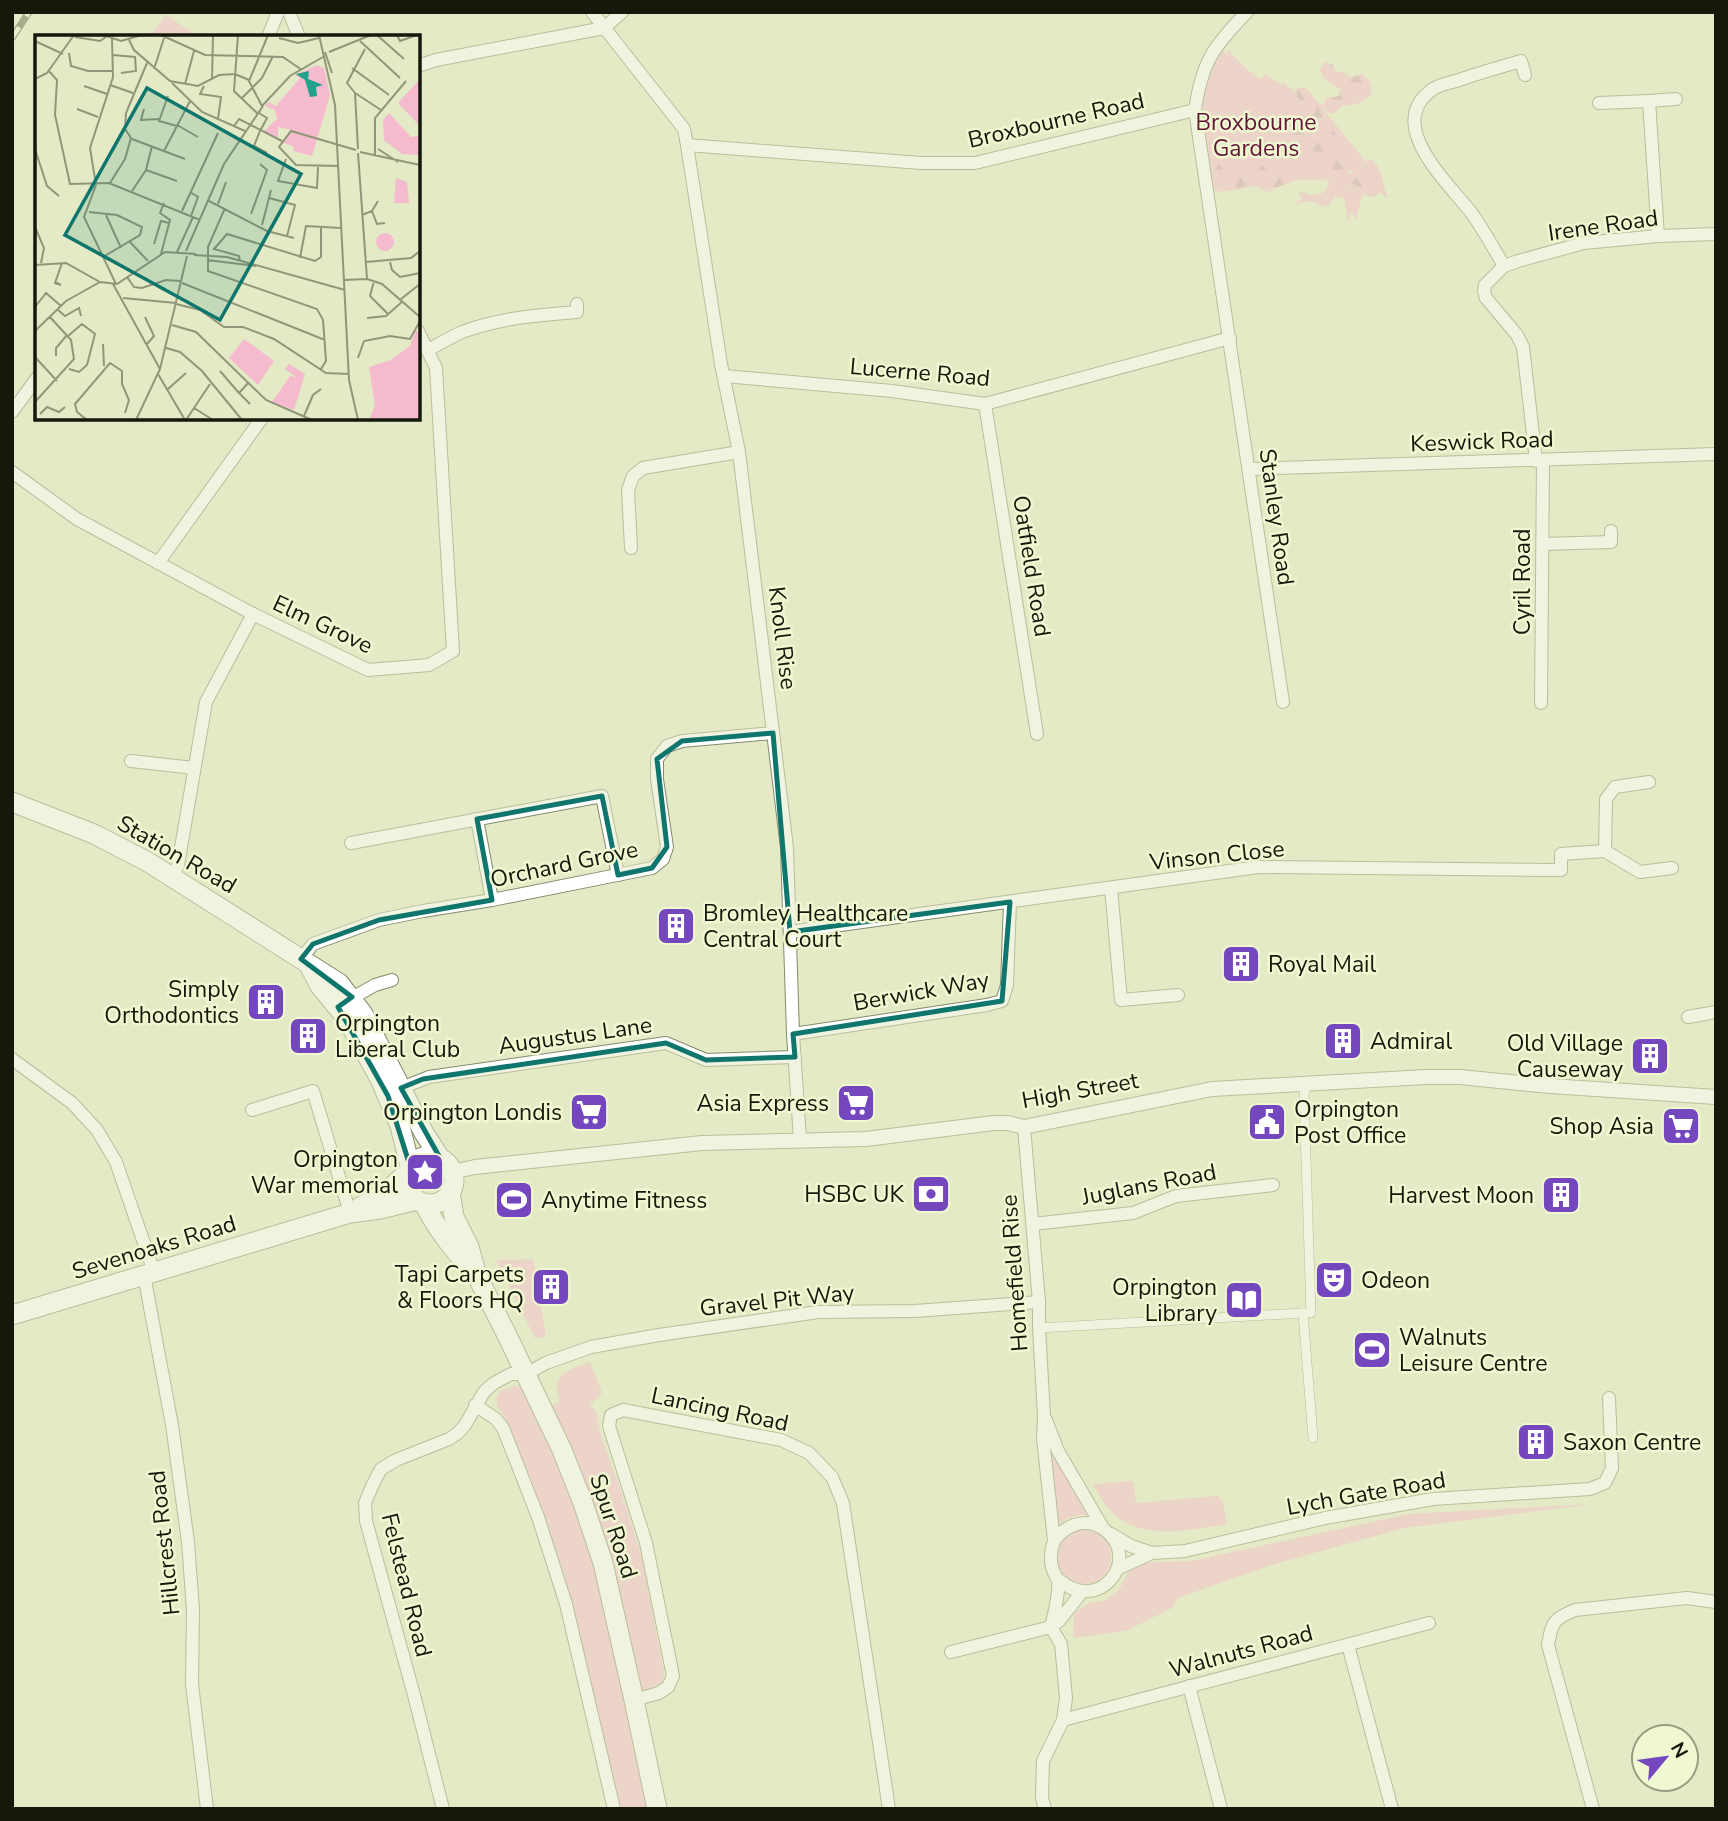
<svg xmlns="http://www.w3.org/2000/svg" width="1728" height="1821" font-family="'Nunito Sans',sans-serif">
  <style>
    .green { fill: #f5bace }
    .forest { fill: url(#forest-firs) }
    .lines { fill: none; stroke-linecap: round; stroke-linejoin: round }
    .pedestrian-casing { stroke: #858b69; stroke-width: 10 }
    .minor-casing { stroke: #858b69; stroke-width: 14 }
    .tertiary-casing { stroke: #858b69; stroke-width: 16 }
    .primary-casing { stroke: #858b69; stroke-width: 21 }
    .pedestrian { stroke: #fff; stroke-width: 9 }
    .minor { stroke: #fff; stroke-width: 12 }
    .tertiary { stroke: #fff; stroke-width: 14 }
    .primary { stroke: #fff; stroke-width: 19 }
    .rail-casing { stroke: #5c614b; stroke-width: 7 }
    .rail { stroke: #f0f8d2; stroke-width: 4.5; stroke-dasharray: 13; stroke-linecap: butt }
    .marked { fill: none; stroke: #0f766e; stroke-width: 5; stroke-linejoin: round }
    .labels { text-anchor: middle; stroke-width: 5; stroke-linejoin: round; paint-order: stroke }
    .street-label { font-size: 23px; fill: #15180a; stroke: #f0f8d2 }
    .park-label { font-size: 23px; fill: #621539; stroke: #f0f8d2 }
    .poi-label { font-size: 23px; fill: #15180a; stroke: #f0f8d2; text-anchor: end }
    .inset-road { fill: none; stroke: #91967a; stroke-width: 2 }
    .view { fill: #0f766e; fill-opacity: 0.15; stroke: #0f766e; stroke-width: 3.5 }
    .inset-edge { fill: none; stroke: #15180a; stroke-width: 3.5 }
  </style>
  <defs>
    <pattern id="forest-firs" width="22" height="20" patternUnits="userSpaceOnUse" patternTransform="scale(1.75)"><rect width="22" height="20" fill="#f5bace"/><path d="M5 1l3.5 6h-7zM16 11l3.5 6h-7z" fill="#d19fb0"/></pattern>
  </defs>
  <rect width="100%" height="100%" fill="#e3eac5"/>
  <g class="green">
    <path d="M166,15L199,37L150,36Z"/>
    <path d="M1221,50L1230,57L1226,53L1229,50C1237,61 1248,70 1259,79L1266,75L1281,84L1284,83L1296,93L1299,99L1324,110L1366,162L1370,159C1384,167 1381,184 1388,197L1386,198L1381,192L1379,194L1376,185L1366,168L1327,175L1348,187L1352,184L1358,186L1365,195H1362C1362,204 1355,211 1358,220L1350,212L1348,223L1345,201L1343,197H1335L1329,205L1325,207L1311,201L1294,204L1302,199L1299,193L1304,191C1312,201 1327,193 1330,183L1325,179L1315,180H1294L1220,192L1212,189L1203,129V97L1211,66Z"/>
    <path d="M533,1259L546,1337L535,1338L496,1260Z"/>
    <path d="M590,1362L602,1393L590,1405L596,1412L602,1439L621,1492L641,1554L664,1673L662,1683L648,1690H641L592,1505L552,1406L560,1401C550,1374 569,1369 590,1362Z"/>
    <path d="M517,1386L526,1389L574,1502L594,1564L648,1809H621L564,1574L542,1511L505,1417L498,1408L496,1399L500,1391Z"/>
    <path d="M1050,1446L1092,1515C1077,1514 1069,1517 1057,1525Z"/>
    <path d="M1133,1481L1136,1503L1218,1496L1223,1502L1227,1524C1187,1530 1139,1543 1108,1508C1102,1501 1098,1492 1093,1484Z"/>
    <path d="M1592,1504L1404,1528L1271,1565L1178,1598L1172,1608L1126,1631L1073,1638L1074,1613L1087,1604L1105,1600L1119,1590L1128,1572L1137,1565L1154,1562L1191,1561L1409,1514Z"/>
    <circle cx="1084" cy="1557" r="27"/>
  </g>
  <g class="forest">
    <path d="M1324,62L1333,64L1335,71L1342,72L1351,77L1363,74L1370,82L1372,92C1366,102 1355,106 1343,105L1334,114L1329,113L1324,108L1320,112L1324,119L1321,125L1324,127L1330,126L1338,137C1336,141 1333,144 1333,148C1333,154 1345,169 1350,174L1353,173L1354,164L1357,162L1365,165L1376,185L1379,194L1373,197L1365,195L1358,186L1353,184L1343,187L1330,182L1318,152C1304,147 1290,162 1289,137L1292,135L1295,127L1301,123L1297,121L1300,116L1299,111L1306,108L1304,103L1297,97L1296,89L1303,87C1312,91 1314,102 1323,105C1328,93 1329,99 1339,96L1340,89L1325,80L1320,70Z"/>
    <path d="M1203,159L1219,164L1224,171L1223,176L1226,178L1233,169L1239,172L1243,177L1250,167L1259,170L1261,165L1276,169L1280,165L1286,167L1294,175V181C1289,183 1271,189 1268,193L1253,185H1246L1238,190L1224,183C1205,193 1187,173 1203,159Z"/>
  </g>
  <g class="lines">
    <g class="pedestrian-casing">
      <g id="pedestrian">
        <path d="M1306,1084L1304,1095L1311,1313H1303L1313,1438"/>
        <path d="M1039,1328L1303,1313"/>
      </g>
    </g>
    <g class="minor-casing">
      <g id="minor">
        <path d="M289,12L299,37"/>
        <path d="M592,12L684,129L687,145L721,364L739,452L787,848L793,1034L800,1140"/>
        <path d="M268,37L278,12"/>
        <path d="M418,66L436,60L604,28L622,12"/>
        <path d="M1599,103L1649,101"/>
        <path d="M1195,110L1283,702"/>
        <path d="M687,145L921,163H975L1195,110C1202,62 1213,47 1247,12"/>
        <path d="M1658,236L1649,101L1676,99"/>
        <path d="M1504,266C1494,249 1484,231 1473,215C1450,184 1382,125 1433,89C1440,84 1450,83 1459,80C1479,73 1500,67 1521,61L1525,75"/>
        <path d="M428,350C439,344 451,337 462,332C499,318 538,315 577,312V304"/>
        <path d="M724,376L892,391L985,404L1230,338"/>
        <path d="M985,404L1037,734"/>
        <path d="M12,412L37,378"/>
        <path d="M1536,461L1523,347L1517,335L1486,298L1484,291L1485,285L1504,266L1518,261L1584,243L1658,236L1716,234"/>
        <path d="M1249,469L1716,454"/>
        <path d="M12,472L77,519L253,614L368,670L429,665L453,651L436,368L418,331"/>
        <path d="M1543,544L1611,542V531"/>
        <path d="M631,548L628,490L633,476L643,468L739,452"/>
        <path d="M158,563L262,418"/>
        <path d="M1541,703L1543,461"/>
        <path d="M131,761L194,768"/>
        <path d="M477,819L492,900"/>
        <path d="M351,843L602,796L618,875"/>
        <path d="M1605,851L1606,799L1615,787L1649,782"/>
        <path d="M173,876L178,865L206,702L253,614"/>
        <path d="M1111,888L1121,1000L1178,995"/>
        <path d="M790,932L1258,867L1561,870V854L1605,851L1640,872L1672,868"/>
        <path d="M301,959L313,944L379,920L423,911L492,900L652,868L663,859L667,847L657,779V759L667,746L682,741L773,733"/>
        <path d="M345,1002L375,985L392,980"/>
        <path d="M1688,1017L1716,1012"/>
        <path d="M793,1034L987,1005L1002,1001L1007,985L1010,902"/>
        <path d="M12,1059L72,1103L97,1130L116,1162L154,1272"/>
        <path d="M401,1088L429,1077L666,1043L706,1060L795,1057"/>
        <path d="M252,1110L313,1091L350,1213"/>
        <path d="M1024,1127L1039,1302V1328L1044,1416L1043,1438L1054,1541C1051,1550 1049,1560 1053,1570C1053,1572 1057,1578 1058,1580C1060,1593 1054,1614 1051,1627L1061,1644L1066,1698L1063,1720L1043,1761L1042,1798L1045,1809"/>
        <path d="M1033,1224L1133,1213L1176,1196L1273,1185"/>
        <path d="M144,1275L172,1425L188,1542L193,1610L192,1684L207,1809"/>
        <path d="M475,1405L496,1419L503,1428L538,1517L566,1604L614,1809"/>
        <path d="M1046,1420L1058,1451L1103,1528"/>
        <path d="M1111,1534L1131,1546L1152,1553"/>
        <path d="M1054,1541C1062,1530 1072,1523 1086,1523C1094,1523 1100,1526 1106,1531C1142,1560 1098,1616 1058,1579"/>
        <path d="M1117,1569L1152,1553L1185,1551L1325,1518L1433,1499L1590,1489L1605,1483L1612,1468L1609,1398"/>
        <path d="M1348,1645L1392,1809"/>
        <path d="M951,1652L1051,1627L1059,1621L1082,1592"/>
        <path d="M1189,1686L1221,1809"/>
        <path d="M634,1700L659,1693L668,1687L673,1676L646,1543L609,1426L611,1415L623,1410L781,1440L809,1453L832,1477L843,1503L889,1809"/>
        <path d="M1063,1720L1429,1623"/>
        <path d="M443,1809L414,1695L366,1521L365,1503L373,1484L381,1469L396,1460L449,1439L458,1433L465,1425L484,1392L494,1383L511,1374H526L546,1363L591,1347L659,1335L818,1312L915,1311L1039,1302"/>
        <path d="M1593,1809L1548,1645C1552,1622 1553,1619 1575,1610L1687,1598L1716,1602"/>
      </g>
    </g>
    <g class="tertiary-casing">
      <path id="tertiary" d="M452,1172L475,1167L702,1143L866,1139L994,1123H1008L1024,1127L1212,1089L1426,1077H1460L1550,1086L1716,1097"/>
    </g>
    <g class="primary-casing">
      <g id="primary">
        <path d="M12,802L94,834L148,862L339,983L363,1014L424,1133L440,1158"/>
        <path d="M309,965L320,986L347,1019L381,1081L400,1126L410,1166"/>
        <circle cx="430" cy="1180" r="24"/>
        <path d="M450,1192L454,1217L469,1247L477,1276L506,1333L562,1450L583,1503L603,1563L634,1700L657,1809"/>
        <path d="M424,1203C436,1229 456,1252 474,1273"/>
        <path d="M360,1207L386,1192L407,1173"/>
        <path d="M12,1315L350,1213L380,1209L417,1200"/>
      </g>
    </g>
    <use href="#pedestrian" class="pedestrian"/>
    <use href="#minor" class="minor"/>
    <use href="#tertiary" class="tertiary"/>
    <use href="#primary" class="primary"/>
    <g class="rail-casing">
      <path id="rail" d="M12,38L29,12"/>
    </g>
    <use href="#rail" class="rail"/>
  </g>
  <path d="M0 0H1728V1821H0ZM773,733L790,932L1010,902L1002,1001L793,1034L795,1057L706,1060L666,1043L423,1079L401,1088L440,1158L423,1157L410,1166L388,1096L338,1007L352,997L301,959L313,944L379,920L492,900L477,819L602,796L618,875L652,868L667,847L657,759L682,741Z" fill="#e3eac5" fill-opacity=".55" fill-rule="evenodd"/>
  <path class="marked" d="M773,733L790,932L1010,902L1002,1001L793,1034L795,1057L706,1060L666,1043L423,1079L401,1088L440,1158L423,1157L410,1166L388,1096L338,1007L352,997L301,959L313,944L379,920L492,900L477,819L602,796L618,875L652,868L667,847L657,759L682,741Z"/>
  <defs>
    <g id="building-square" transform="scale(2.0125)"><rect x="-9" y="-9" width="18" height="18" rx="4" fill="#7447bf" stroke="#f0f8d2"/><path d="M-4-6H4V6H1V3H-1V6H-4ZM-2.5-4.3h1.7v1.8h-1.7ZM.8-4.3h1.7v1.8H.8ZM-2.5-1h1.7V.8h-1.7ZM.8-1h1.7V.8H.8Z" fill="#fff"/></g>
    <g id="supermarket-square" transform="scale(2.0125)"><rect x="-9" y="-9" width="18" height="18" rx="4" fill="#7447bf" stroke="#f0f8d2"/><path d="M-6-5.5h2.5l.6 2H6L4.5 2H-2.5L-4.4-4H-6ZM-1.5 3.2a1.3 1.3 0 1 0 .1 0ZM3 3.2a1.3 1.3 0 1 0 .1 0Z" fill="#fff"/></g>
    <g id="civic-square" transform="scale(2.0125)"><rect x="-9" y="-9" width="18" height="18" rx="4" fill="#7447bf" stroke="#f0f8d2"/><path d="M-.6-6.5H3V-4.5H.6V-3L4-1V1h2V6H-6V1h2V-1L-.6-3ZM-1.2 2.5V6h2.4V2.5Z" fill="#fff"/></g>
    <g id="sight-square" transform="scale(2.0125)"><rect x="-9" y="-9" width="18" height="18" rx="4" fill="#7447bf" stroke="#f0f8d2"/><path d="M0-6L1.8-2.2L6-1.7L2.9 1.2L3.7 5.4L0 3.3L-3.7 5.4L-2.9 1.2L-6-1.7L-1.8-2.2Z" fill="#fff"/></g>
    <g id="bank-square" transform="scale(2.0125)"><rect x="-9" y="-9" width="18" height="18" rx="4" fill="#7447bf" stroke="#f0f8d2"/><path d="M-6-4H6V4H-6ZM0-2.3a2.3 2.3 0 1 0 0 4.6a2.3 2.3 0 1 0 0-4.6Z" fill="#fff"/></g>
    <g id="stadium-square" transform="scale(2.0125)"><rect x="-9" y="-9" width="18" height="18" rx="4" fill="#7447bf" stroke="#f0f8d2"/><path d="M0-5a6.5 5 0 1 0 0 10a6.5 5 0 1 0 0-10ZM-3.5-1.8h7v3.6h-7Z" fill="#fff"/></g>
    <g id="theatre-square" transform="scale(2.0125)"><rect x="-9" y="-9" width="18" height="18" rx="4" fill="#7447bf" stroke="#f0f8d2"/><path d="M-5-5.5Q0-4 5-5.5V0Q5 5 0 6Q-5 5-5 0ZM-3.3-2.5H-1v1.5H-3.3ZM1-2.5H3.3v1.5H1ZM-2.8 1Q0 5.5 2.8 1Z" fill="#fff"/></g>
    <g id="library-square" transform="scale(2.0125)"><rect x="-9" y="-9" width="18" height="18" rx="4" fill="#7447bf" stroke="#f0f8d2"/><path d="M-6-4Q-3-5.5-.7-3.5V5Q-3 3-6 4ZM6-4Q3-5.5 .7-3.5V5Q3 3 6 4Z" fill="#fff"/></g>
  </defs>
  <g fill-rule="evenodd">
    <use href="#building-square" x="676" y="926"/>
    <use href="#building-square" x="1241" y="964"/>
    <use href="#building-square" x="266" y="1002"/>
    <use href="#building-square" x="308" y="1036"/>
    <use href="#building-square" x="1343" y="1041"/>
    <use href="#building-square" x="1650" y="1056"/>
    <use href="#supermarket-square" x="856" y="1103"/>
    <use href="#supermarket-square" x="589" y="1112"/>
    <use href="#civic-square" x="1267" y="1122"/>
    <use href="#supermarket-square" x="1681" y="1126"/>
    <use href="#sight-square" x="425" y="1172"/>
    <use href="#bank-square" x="931" y="1194"/>
    <use href="#building-square" x="1561" y="1195"/>
    <use href="#stadium-square" x="514" y="1200"/>
    <use href="#theatre-square" x="1334" y="1280"/>
    <use href="#building-square" x="551" y="1287"/>
    <use href="#library-square" x="1244" y="1300"/>
    <use href="#stadium-square" x="1372" y="1350"/>
    <use href="#building-square" x="1536" y="1442"/>
  </g>
  <g class="labels">
    <g class="street-label">
      <text transform="translate(1056 120) rotate(-13)" y="8">Broxbourne Road</text>
      <text transform="translate(1603 225) rotate(-8)" y="8">Irene Road</text>
      <text transform="translate(920 372) rotate(5)" y="8">Lucerne Road</text>
      <text transform="translate(1482 441) rotate(-2)" y="8">Keswick Road</text>
      <text transform="translate(1277 517) rotate(82)" y="8">Stanley Road</text>
      <text transform="translate(1032 566) rotate(81)" y="8">Oatfield Road</text>
      <text transform="translate(1522 582) rotate(-90)" y="8">Cyril Road</text>
      <text transform="translate(323 624) rotate(25)" y="8">Elm Grove</text>
      <text transform="translate(783 638) rotate(83)" y="8">Knoll Rise</text>
      <text transform="translate(177 854) rotate(30)" y="8">Station Road</text>
      <text transform="translate(1217 855) rotate(-6)" y="8">Vinson Close</text>
      <text transform="translate(564 864) rotate(-12)" y="8">Orchard Grove</text>
      <text transform="translate(921 991) rotate(-10)" y="8">Berwick Way</text>
      <text transform="translate(575 1035) rotate(-8)" y="8">Augustus Lane</text>
      <text transform="translate(1080 1090) rotate(-10)" y="8">High Street</text>
      <text transform="translate(1149 1184) rotate(-11)" y="8">Juglans Road</text>
      <text transform="translate(154 1247) rotate(-17)" y="8">Sevenoaks Road</text>
      <text transform="translate(1014 1273) rotate(-94)" y="8">Homefield Rise</text>
      <text transform="translate(777 1300) rotate(-6)" y="8">Gravel Pit Way</text>
      <text transform="translate(720 1409) rotate(12)" y="8">Lancing Road</text>
      <text transform="translate(1366 1493) rotate(-10)" y="8">Lych Gate Road</text>
      <text transform="translate(614 1526) rotate(72)" y="8">Spur Road</text>
      <text transform="translate(164 1543) rotate(-96)" y="8">Hillcrest Road</text>
      <text transform="translate(407 1585) rotate(76)" y="8">Felstead Road</text>
      <text transform="translate(1241 1651) rotate(-15)" y="8">Walnuts Road</text>
    </g>
    <g class="park-label">
      <text x="1256" y="130">Broxbourne<tspan x="1256" dy="26">Gardens</tspan></text>
    </g>
    <g class="poi-label">
      <text x="703" y="921" text-anchor="start">Bromley Healthcare<tspan x="703" dy="26">Central Court</tspan></text>
      <text x="1268" y="972" text-anchor="start">Royal Mail</text>
      <text x="239" y="997">Simply<tspan x="239" dy="26">Orthodontics</tspan></text>
      <text x="335" y="1031" text-anchor="start">Orpington<tspan x="335" dy="26">Liberal Club</tspan></text>
      <text x="1370" y="1049" text-anchor="start">Admiral</text>
      <text x="1623" y="1051">Old Village<tspan x="1623" dy="26">Causeway</tspan></text>
      <text x="829" y="1111">Asia Express</text>
      <text x="1294" y="1117" text-anchor="start">Orpington<tspan x="1294" dy="26">Post Office</tspan></text>
      <text x="562" y="1120">Orpington Londis</text>
      <text x="1654" y="1134">Shop Asia</text>
      <text x="398" y="1167">Orpington<tspan x="398" dy="26">War memorial</tspan></text>
      <text x="904" y="1202">HSBC UK</text>
      <text x="1534" y="1203">Harvest Moon</text>
      <text x="541" y="1208" text-anchor="start">Anytime Fitness</text>
      <text x="524" y="1282">Tapi Carpets<tspan x="524" dy="26">&amp; Floors HQ</tspan></text>
      <text x="1361" y="1288" text-anchor="start">Odeon</text>
      <text x="1217" y="1295">Orpington<tspan x="1217" dy="26">Library</tspan></text>
      <text x="1399" y="1345" text-anchor="start">Walnuts<tspan x="1399" dy="26">Leisure Centre</tspan></text>
      <text x="1563" y="1450" text-anchor="start">Saxon Centre</text>
    </g>
  </g>
  <g transform="translate(35 35)">
    <rect width="385" height="385" fill="#e3eac5"/>
    <path d="M282,30L289,33L295,60L257,95L243,92V102L228,97L242,84L240,75L230,71L233,67L241,71L265,43L260,40ZM385,44V91L363,68ZM354,78L376,102L385,101V120L367,119L349,105L348,85ZM361,143L372,147L374,168H359ZM341 207a9 9 0 1 1 18 0a9 9 0 1 1-18 0ZM380,296L385,297V385H334L340,371L334,332L356,325L375,311ZM209,304L239,326L223,350L194,323ZM254,329L270,339L259,375L237,367L255,341L261,342L250,334Z" fill="#f5bace"/>
    <path d="M351,327L363,364L360,377L368,385L339,382L340,377L353,380L358,375L346,328Z" fill="#f5bace"/>
    <path d="M295,60L277,121L258,116L259,112L249,108L254,98Z" fill="#f5bace"/>
    <path d="M274,36L273,44L288,50L281,52L282,61L275,62L270,45L261,39Z" fill="#1ea28a"/>
    <path class="inset-road" d="M68,0L86,6L107,0M126,0L170,20L248,22L267,35M203,0L199,56L223,79M284,0L300,70L314,345L323,385M342,0L369,24M362,0L365,6L382,0M40,2L65,6L71,2M244,3L263,8L284,3M77,4L78,42L55,113L61,150L49,182L81,249M94,5L99,15L135,46L163,51L184,40L200,39L214,45M0,6L28,19M325,6L365,43M290,17L297,38M294,17L336,0M34,18L36,31L53,36H78M78,20L100,22L101,36L86,38M224,22L233,0M224,22L214,46L227,71L255,41L288,22M317,33L354,60M119,34L129,3M14,36L22,45L20,80L35,149L74,148L165,185M0,44L12,38L39,0M177,45L178,0M137,48L167,77L210,96M150,49L159,16M75,50L98,58M49,51L72,59M169,51L165,59L186,62L183,84M320,58L346,75M133,61L124,86L142,91M206,64L227,43L238,21M42,74L63,82M109,74L106,85L124,84M224,78L232,83L225,96M142,90L163,102M199,91L204,84L247,106M225,96L219,111L232,118M97,104L150,124M0,114L12,151L24,161M323,114L320,58L312,48L330,14M343,114L363,127M129,116L155,66M325,117L385,130M323,118L332,244M340,121V83L371,46M251,124L243,146L282,153L283,132M304,131L261,130L244,112L256,96L321,115M111,135L142,146M75,148L90,124L96,103L90,94L91,78L112,28M97,156L111,135L117,111M155,157L163,162L156,181M234,163L260,170L252,201M174,166L232,196L259,203M183,169L191,147M190,173L173,212V236L282,274L288,285L291,326L286,334M147,176L183,98M337,176L342,189L350,188M54,177L82,180L107,192L105,200L68,222M216,179L232,135L225,129M71,180L86,213M327,180L337,176L343,166M227,190L236,155M0,192L9,213L6,228M95,207L113,226M119,209L126,186L134,188M151,216L189,129L228,71M142,217L158,182M126,219L135,185L125,178L129,168M159,220L192,222L310,255M265,223L271,191L306,193M172,225L221,231M205,226L204,221L179,214L192,199L280,226L286,222V193M331,227L376,223L385,216M355,227L357,235L365,242L385,238M0,230L31,228L65,247L82,249L130,217L161,219M92,242L99,252L107,253L131,245L145,246M309,245L332,244L347,249L385,282M339,246L335,261L353,279M20,247L26,250L20,248L27,228M147,248L290,305M78,249L125,334M88,263L141,268M366,264L385,249M141,269L165,275L189,292H208L239,304L291,338L314,339M0,272L11,258L26,271M22,274L30,281L44,273L46,281M110,282L119,301L112,309M332,283L351,281L368,266M137,290L161,297L231,365L277,385M0,296L31,266L65,247M33,301L47,289L60,299L52,330L44,337L34,334M68,309L69,331M131,313L145,317L167,336L207,385M21,321V313L32,300M0,322L22,346M323,323L329,306L355,301L375,304L385,286M185,336L204,358M123,339L150,385M214,347L204,358L215,369M133,354L151,338M0,367L39,324L36,305L14,281M159,373L178,385M5,379L12,372L24,377L30,372M269,381L278,360L286,354M52,385L42,377L40,369L75,328L87,336V349L94,365L90,378M101,385L125,334L152,221M151,385L175,349"/>
    <path class="view" d="M112,53L266,139L185,285L30,200Z"/>
    <rect width="385" height="385" class="inset-edge"/>
  </g>
  <rect width="1728" height="1821" fill="none" stroke="#15180a" stroke-width="28"/>
  <g transform="translate(1665 1758) rotate(61)"><circle r="33" fill="#f0f8d2" stroke="#989e82" stroke-width="2"/>
  <path d="M0-5L12 26L0 18L-12 26Z" fill="#7447bf"/>
  <text y="-10" font-size="19" font-weight="bold" text-anchor="middle" fill="#15180a">N</text>
  </g>
</svg>
